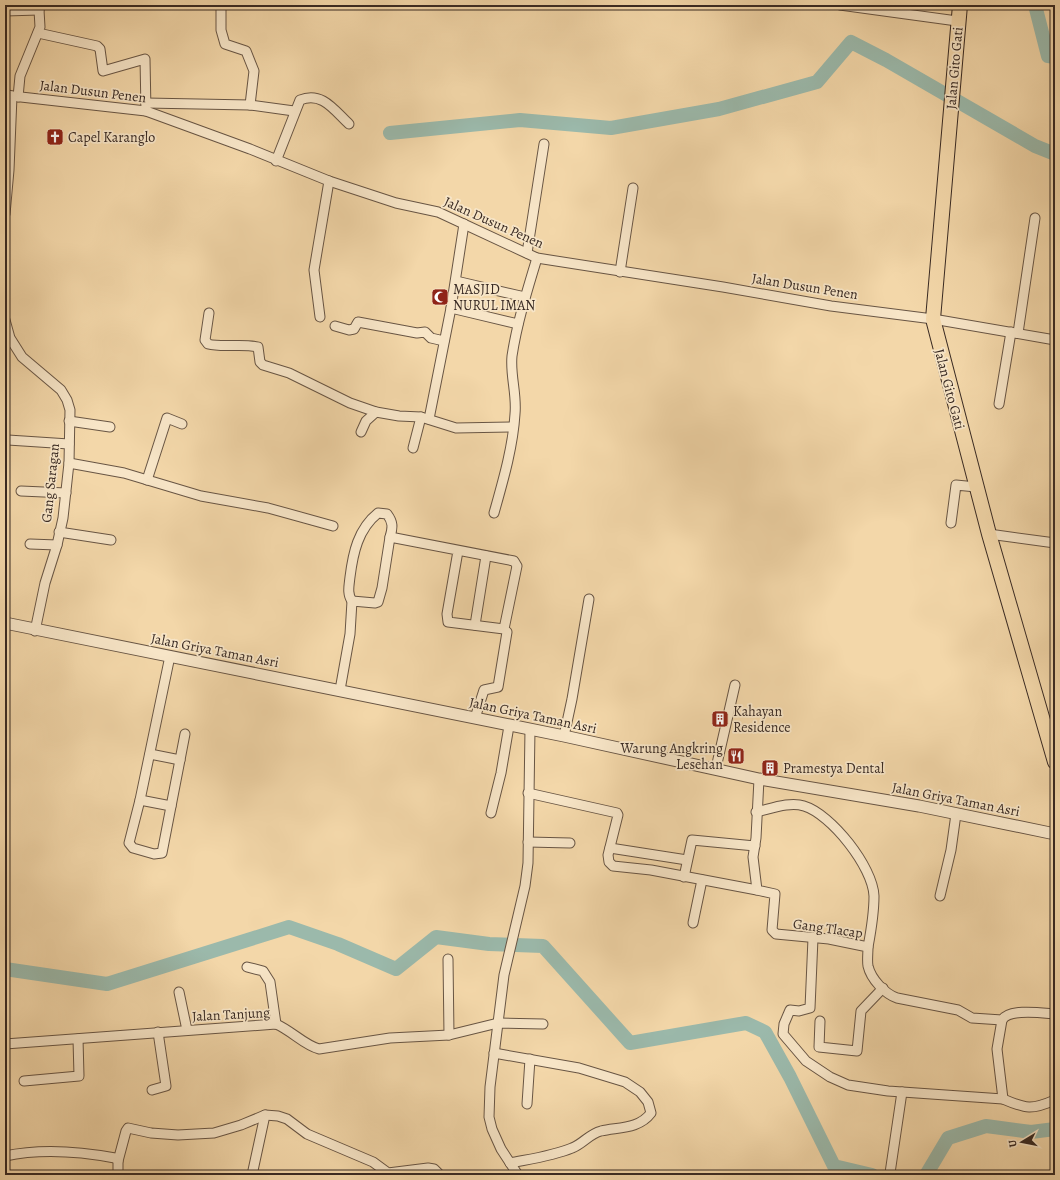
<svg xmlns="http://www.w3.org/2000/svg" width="1060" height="1180" font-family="Alegreya,serif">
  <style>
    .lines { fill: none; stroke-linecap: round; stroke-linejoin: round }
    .river { stroke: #9bb9ab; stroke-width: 14 }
    .minor-casing { stroke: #685544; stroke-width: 11 }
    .tertiary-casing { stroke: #685544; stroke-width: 13 }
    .primary-casing { stroke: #392a23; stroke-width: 16 }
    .minor { stroke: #f7e5c7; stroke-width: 9 }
    .tertiary { stroke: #f7e5c7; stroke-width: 11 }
    .primary { stroke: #f3d7a9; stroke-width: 14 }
    .labels { text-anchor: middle; stroke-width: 3.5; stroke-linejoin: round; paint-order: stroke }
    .street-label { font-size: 14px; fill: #392a23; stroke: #f7e5c7 }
    .poi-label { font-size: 14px; fill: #392a23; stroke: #f7e5c7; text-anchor: start }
  </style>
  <rect width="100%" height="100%" fill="#f3d7a9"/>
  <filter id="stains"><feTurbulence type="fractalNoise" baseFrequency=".005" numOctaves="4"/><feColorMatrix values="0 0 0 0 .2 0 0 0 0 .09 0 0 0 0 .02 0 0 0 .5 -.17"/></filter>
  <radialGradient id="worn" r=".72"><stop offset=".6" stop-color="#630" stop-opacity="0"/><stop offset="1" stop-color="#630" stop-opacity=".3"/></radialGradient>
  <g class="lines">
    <g class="river">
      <path d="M1035,5L1048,56L1055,57"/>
      <path d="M390,133L520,120L611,128L719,109L817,82L851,42L886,60L1035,146L1055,154"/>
      <path d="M5,969L107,984L289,927L338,944L396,969L436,937L489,944L543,946L630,1043L746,1023L765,1032L790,1077L834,1166L872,1175"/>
      <path d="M926,1175L948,1138L986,1126L1031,1132L1055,1129"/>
    </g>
    <g class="minor-casing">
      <g id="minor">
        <path d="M221,5V30L225,44L246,51L254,71L250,105"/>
        <path d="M840,5L957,21"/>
        <path d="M5,11L39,10V5"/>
        <path d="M38,33L97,46L100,49L103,71L145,59L146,111"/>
        <path d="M5,94L12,96L146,111L250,149L329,181L396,203L438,212L537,258L723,287L831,306L933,319L1055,340"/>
        <path d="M18,97L20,76L40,27L39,10"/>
        <path d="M146,103L250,105L294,111"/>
        <path d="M276,161L300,100C322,91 334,110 349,124"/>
        <path d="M5,214L9,170L12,96"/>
        <path d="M527,253L544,144"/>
        <path d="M620,272L633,188"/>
        <path d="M456,281L525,297"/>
        <path d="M451,308L518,324"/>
        <path d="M209,313L205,340L208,344C224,348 241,343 258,347L260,362L263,365L289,373L350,403L376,412L399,416L421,417L456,428L513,427"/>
        <path d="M320,317L314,270L329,181"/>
        <path d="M5,320L10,338L22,357L61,390L67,400L70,410L69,463L63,518L57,545L45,583L35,631"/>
        <path d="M335,326L349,330L354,329L358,322L417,333L425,332L431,338L444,341"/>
        <path d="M1018,333L1035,218"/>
        <path d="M999,404L1011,332"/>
        <path d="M429,419L451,308L464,224"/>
        <path d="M69,421L110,427"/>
        <path d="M361,432L366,421L376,412"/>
        <path d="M8,440L69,444"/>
        <path d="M413,448L421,417"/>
        <path d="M69,463L124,473L201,496L268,508L333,526"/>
        <path d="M147,480L167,418L182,424"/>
        <path d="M21,491L66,493"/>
        <path d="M494,513C503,481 513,447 515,414C517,394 510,375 512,356C517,323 527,291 537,258"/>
        <path d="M951,523L956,485L976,487"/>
        <path d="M59,532L111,540"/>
        <path d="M989,534L1055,543"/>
        <path d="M30,544L57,545"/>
        <path d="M352,601C347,594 349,586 350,577C353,553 358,529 378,513L387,514C393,522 393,527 390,537"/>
        <path d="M475,625L486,556"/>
        <path d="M170,656L140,800L129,843L133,848L154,854L162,853L185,734"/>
        <path d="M340,690L350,634L352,601L375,603L378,602L382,588L390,537L514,561L517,566L504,629L448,622L447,614L458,551"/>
        <path d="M475,718L484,690L498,687L507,632"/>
        <path d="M564,736L572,699L589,599"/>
        <path d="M150,754L180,760"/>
        <path d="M716,768L735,685"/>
        <path d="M759,779L756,838L753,857L757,890L775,894L772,930L776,934L829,939L868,947C868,953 867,961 868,966C871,979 885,994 897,998L958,1010L972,1018L1002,1020C1009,1008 1042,1013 1055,1014"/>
        <path d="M528,793L617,813L618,815L608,855L609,862L613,866L651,870L757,890"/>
        <path d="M140,800L171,806"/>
        <path d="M756,812C770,809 790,801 804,806C831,814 873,867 874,896C874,913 871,931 868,947"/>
        <path d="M491,813L501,773L509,726"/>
        <path d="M528,842L570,843"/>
        <path d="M610,848L687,860"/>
        <path d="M684,877L692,840L755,846"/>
        <path d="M940,896L951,850L956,814"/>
        <path d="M693,923L702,880"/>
        <path d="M813,938L810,1008L799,1011L790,1010L784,1024L783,1034L806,1061L830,1077L848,1085L888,1091L1003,1099C1026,1109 1032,1110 1055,1100"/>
        <path d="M448,959L449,1035"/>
        <path d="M247,967L263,971L270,982L276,1024"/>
        <path d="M179,992L187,1030"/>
        <path d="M1002,1020L997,1049L1003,1099"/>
        <path d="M820,1021L819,1047L857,1051L861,1011L883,988"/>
        <path d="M5,1044L276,1024C292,1031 304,1045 319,1049L390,1038L449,1035L498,1023L543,1024"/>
        <path d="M494,1053L579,1068L625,1082L640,1092L648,1102L651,1113C639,1129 619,1127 601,1131C589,1134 583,1144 572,1148C553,1156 530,1159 510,1163"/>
        <path d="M24,1081L79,1076L78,1039"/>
        <path d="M152,1090L166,1086L158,1032"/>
        <path d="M527,1104L530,1059"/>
        <path d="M5,1156C42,1148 78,1151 115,1158L118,1161V1175"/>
        <path d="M118,1161L126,1131L128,1128L151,1133L178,1135L214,1133L241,1125L265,1115L278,1116L287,1119L307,1134L373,1162L388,1173L428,1168L434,1169L440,1175"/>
        <path d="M890,1173L902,1092"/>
        <path d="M252,1175L265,1115"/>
        <path d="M518,1175L501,1149L492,1129L489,1117L490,1087L504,975L525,886L528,863L530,729"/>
      </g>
    </g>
    <g class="tertiary-casing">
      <path id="tertiary" d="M5,623L564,736L759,779L919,806L1055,834"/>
    </g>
    <g class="primary-casing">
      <path id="primary" d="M960,5L933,319L989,534L1055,762"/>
    </g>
    <use href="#minor" class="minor"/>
    <use href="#tertiary" class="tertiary"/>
    <use href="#primary" class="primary"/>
  </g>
  <defs>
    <g id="church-square" transform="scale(0.9)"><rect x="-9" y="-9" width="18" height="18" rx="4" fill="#8f2418" stroke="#f7e5c7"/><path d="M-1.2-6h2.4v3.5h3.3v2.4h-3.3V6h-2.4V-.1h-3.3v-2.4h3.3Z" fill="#fff"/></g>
    <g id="mosque-square" transform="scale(0.9)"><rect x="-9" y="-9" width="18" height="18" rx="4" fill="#8f2418" stroke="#f7e5c7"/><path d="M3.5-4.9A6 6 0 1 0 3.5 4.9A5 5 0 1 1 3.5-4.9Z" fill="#fff"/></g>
    <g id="building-square" transform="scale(0.9)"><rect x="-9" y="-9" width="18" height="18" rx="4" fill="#8f2418" stroke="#f7e5c7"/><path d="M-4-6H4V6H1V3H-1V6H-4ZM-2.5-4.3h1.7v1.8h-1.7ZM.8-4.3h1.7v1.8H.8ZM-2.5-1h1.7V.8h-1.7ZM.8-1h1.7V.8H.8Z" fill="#fff"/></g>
    <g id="restaurant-square" transform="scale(0.9)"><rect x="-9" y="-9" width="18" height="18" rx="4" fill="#8f2418" stroke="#f7e5c7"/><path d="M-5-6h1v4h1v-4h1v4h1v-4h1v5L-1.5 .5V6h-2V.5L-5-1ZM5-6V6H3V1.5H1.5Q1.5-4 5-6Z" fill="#fff"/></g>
  </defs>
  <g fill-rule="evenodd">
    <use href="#church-square" x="55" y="137"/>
    <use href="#mosque-square" x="440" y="297"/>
    <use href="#building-square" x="720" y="719"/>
    <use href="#restaurant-square" x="736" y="756"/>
    <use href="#building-square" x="770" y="768"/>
  </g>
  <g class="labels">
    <g class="street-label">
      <text transform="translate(954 68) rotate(-85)" y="5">Jalan Gito Gati</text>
      <text transform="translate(93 91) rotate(7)" y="5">Jalan Dusun Penen</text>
      <text transform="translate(494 222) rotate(24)" y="5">Jalan Dusun Penen</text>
      <text transform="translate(805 286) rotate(9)" y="5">Jalan Dusun Penen</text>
      <text transform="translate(950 389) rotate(75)" y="5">Jalan Gito Gati</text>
      <text transform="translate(50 483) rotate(-84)" y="5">Gang Saragan</text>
      <text transform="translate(215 650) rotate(11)" y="5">Jalan Griya Taman Asri</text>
      <text transform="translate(533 715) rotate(12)" y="5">Jalan Griya Taman Asri</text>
      <text transform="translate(956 799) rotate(11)" y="5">Jalan Griya Taman Asri</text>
      <text transform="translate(828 928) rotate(8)" y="5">Gang Tlacap</text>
      <text transform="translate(231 1014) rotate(-3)" y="5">Jalan Tanjung</text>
    </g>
    <g class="poi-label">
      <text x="68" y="142">Capel Karanglo</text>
      <text x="453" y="294">MASJID<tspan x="453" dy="16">NURUL IMAN</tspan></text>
      <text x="733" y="716">Kahayan<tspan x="733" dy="16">Residence</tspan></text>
      <text x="723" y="753" text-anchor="end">Warung Angkring<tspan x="723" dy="16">Lesehan</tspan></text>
      <text x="783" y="773">Pramestya Dental</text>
    </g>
  </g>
  <rect width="1060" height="1180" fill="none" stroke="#f3d7a9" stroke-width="20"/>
  <rect x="6" y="6" width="1048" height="1168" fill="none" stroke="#392a23" stroke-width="2"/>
  <rect x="10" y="10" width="1040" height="1160" fill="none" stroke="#392a23"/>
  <g transform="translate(1022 1142) rotate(260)" stroke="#f7e5c7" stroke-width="3" paint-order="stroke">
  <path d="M0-3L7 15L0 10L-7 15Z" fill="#392a23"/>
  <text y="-6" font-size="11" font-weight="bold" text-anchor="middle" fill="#392a23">U</text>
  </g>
  <rect width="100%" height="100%" filter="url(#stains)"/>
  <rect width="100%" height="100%" fill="url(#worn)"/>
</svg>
